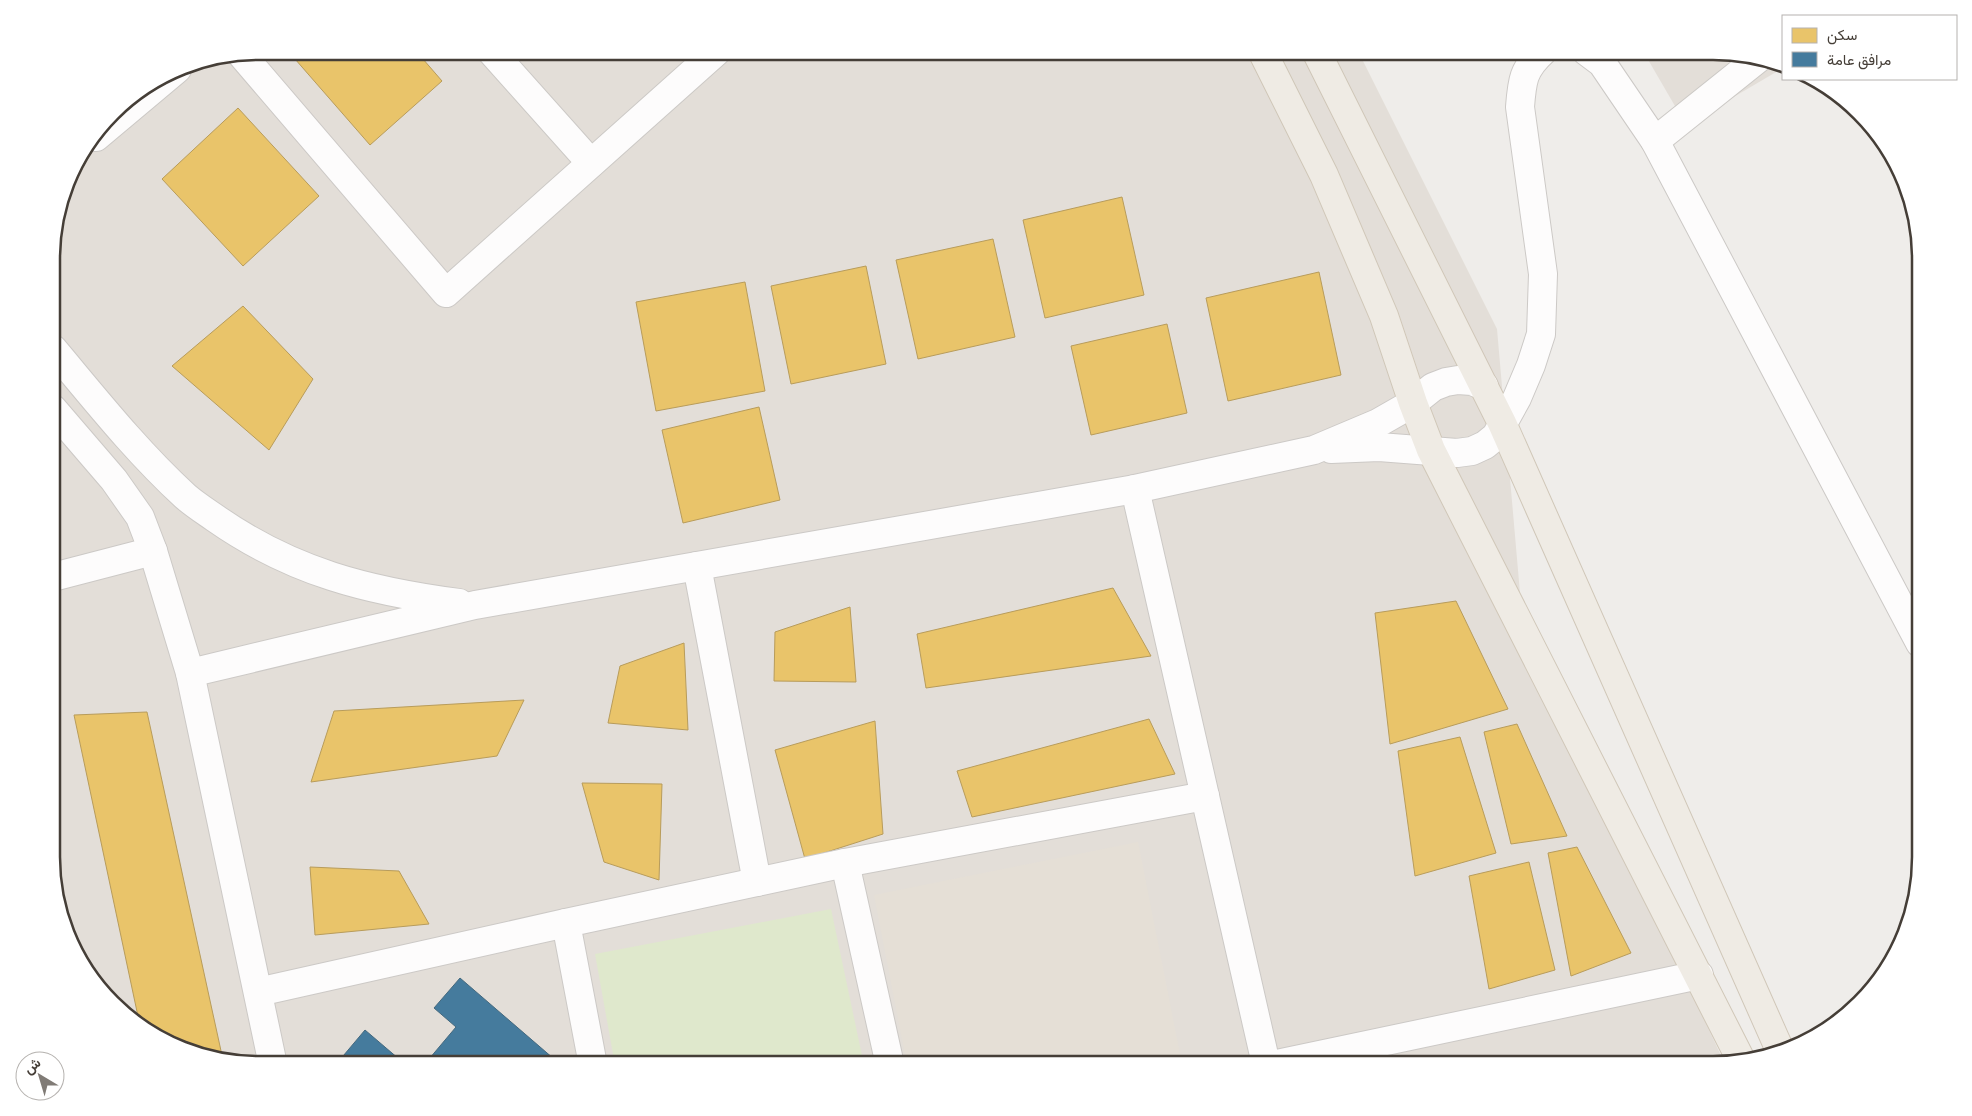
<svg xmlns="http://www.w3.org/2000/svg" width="1972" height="1116" font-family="Cabin,Vazirmatn,sans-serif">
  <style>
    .residential { fill: #e3ded8 }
    .education { fill: #e5dfd6 }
    .green { fill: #dfe8cc }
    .homes { fill: #e9c46a; stroke: #b89c5b }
    .public { fill: #457b9d; stroke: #45697e }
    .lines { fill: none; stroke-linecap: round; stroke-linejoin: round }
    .minor-casing { stroke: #ccc9c6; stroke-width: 30 }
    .major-casing { stroke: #d0c7b8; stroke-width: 30 }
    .minor { stroke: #fdfcfc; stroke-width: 28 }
    .major { stroke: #efebe4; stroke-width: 28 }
    .rim { fill: none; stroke: #453e37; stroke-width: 2.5 }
  </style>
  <rect width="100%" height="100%" fill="#efedea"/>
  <g class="residential">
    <path d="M259,51H1358L1497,329L1524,639L1725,1064L259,1065L206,1058L155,1037L86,973L53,884V232L73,167L122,103L180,67Z"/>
    <path d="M1643,51H1713L1767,58L1783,65V68L1686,125Z"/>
  </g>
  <path class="education" d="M1138,842L1182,1064L907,1065L874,895Z"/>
  <path class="green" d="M831,909L864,1065H615L595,954Z"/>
  <g class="homes">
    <path d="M304,51H416L442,81L370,145L295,59Z"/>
    <path d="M238,108L319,196L243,266L162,179Z"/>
    <path d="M1122,197L1144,295L1045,318L1023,220Z"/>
    <path d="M993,239L1015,337L918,359L896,260Z"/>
    <path d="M866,266L886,364L791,384L771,286Z"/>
    <path d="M1319,272L1341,375L1228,401L1206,298Z"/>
    <path d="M745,282L765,391L656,411L636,302Z"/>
    <path d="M243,306L313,379L269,450L172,366Z"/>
    <path d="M1167,324L1187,413L1091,435L1071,346Z"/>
    <path d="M759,407L780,500L683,523L662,430Z"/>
    <path d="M1113,588L1151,656L926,688L917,634Z"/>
    <path d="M1456,601L1508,709L1390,744L1375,613Z"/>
    <path d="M850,607L856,682L774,681L775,632Z"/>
    <path d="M684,643L688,730L608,723L620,666Z"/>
    <path d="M524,700L497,756L311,782L334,711Z"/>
    <path d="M147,712L223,1060L206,1058L155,1037L139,1021L74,715Z"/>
    <path d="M1149,719L1175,774L972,817L957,771Z"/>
    <path d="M875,721L883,834L805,859L775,750Z"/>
    <path d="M1517,724L1567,836L1511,844L1484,732Z"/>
    <path d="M1460,737L1496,853L1415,876L1398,751Z"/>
    <path d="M582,783L662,784L659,880L604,862Z"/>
    <path d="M1577,847L1631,953L1571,976L1548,853Z"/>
    <path d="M1529,862L1555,970L1489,989L1469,876Z"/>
    <path d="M310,867L399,871L429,924L315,935Z"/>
  </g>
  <g class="public">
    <path d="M460,978L561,1065H424L456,1027L434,1008Z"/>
    <path d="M365,1030L406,1065H341L338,1062Z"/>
  </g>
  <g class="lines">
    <g class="minor-casing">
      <g id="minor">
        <path d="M491,51L591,163"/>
        <path d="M1586,51L1602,63L1655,141L1920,643"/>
        <path d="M242,55L446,293L717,51"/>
        <path d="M96,137L177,69"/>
        <path d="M1655,141L1760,57"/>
        <path d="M53,349C95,399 136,451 185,496C194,504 205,511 215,518C292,572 368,591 459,603"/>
        <path d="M53,409L114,480L140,517L153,551L190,673L273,1065"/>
        <path d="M1331,449L1379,447L1457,453L1472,451L1485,445L1496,436L1517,398L1531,365L1541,334L1543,274L1520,107C1522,81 1523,69 1543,51"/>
        <path d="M1135,489L1266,1064"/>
        <path d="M697,566L757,882"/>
        <path d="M53,577L153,551"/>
        <path d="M190,673L475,605L1135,489L1314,450L1378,423L1413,403L1433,387L1446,382L1458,380L1472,381L1484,386"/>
        <path d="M845,863L1205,796"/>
        <path d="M258,992L566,923"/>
        <path d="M1277,1064L1699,975"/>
        <path d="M593,1065L566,923L845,863L890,1065"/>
      </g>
    </g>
    <g class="major-casing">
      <g id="major">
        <path d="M1262,51L1324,175L1384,316L1413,403L1431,450L1741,1060"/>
        <path d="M1316,51L1502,423L1779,1048"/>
      </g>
    </g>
    <use href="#minor" class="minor"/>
    <use href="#major" class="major"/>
  </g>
  <path d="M0 0H1972V1116H0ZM259 60H1713A199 199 0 0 1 1912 259V857A199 199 0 0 1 1713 1056H259A199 199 0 0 1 60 857V259A199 199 0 0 1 259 60Z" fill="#fff" fill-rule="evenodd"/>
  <path class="rim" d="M259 60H1713A199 199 0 0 1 1912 259V857A199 199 0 0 1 1713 1056H259A199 199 0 0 1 60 857V259A199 199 0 0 1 259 60Z"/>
  <rect x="1782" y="15" width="175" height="65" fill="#ffffff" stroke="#b5b2af"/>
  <rect x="1792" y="28" width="25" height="15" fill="#e9c46a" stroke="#b5b2af"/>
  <text x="1827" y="40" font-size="15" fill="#453e37">سكن</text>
  <rect x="1792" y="52" width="25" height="15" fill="#457b9d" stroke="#b5b2af"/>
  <text x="1827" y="65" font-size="15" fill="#453e37">مرافق عامة</text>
  <g transform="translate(40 1076) rotate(322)"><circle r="24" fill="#ffffff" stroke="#b5b2af"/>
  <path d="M0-4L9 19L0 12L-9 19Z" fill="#807b76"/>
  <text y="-8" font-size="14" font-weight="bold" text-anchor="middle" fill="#453e37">ش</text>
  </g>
</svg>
